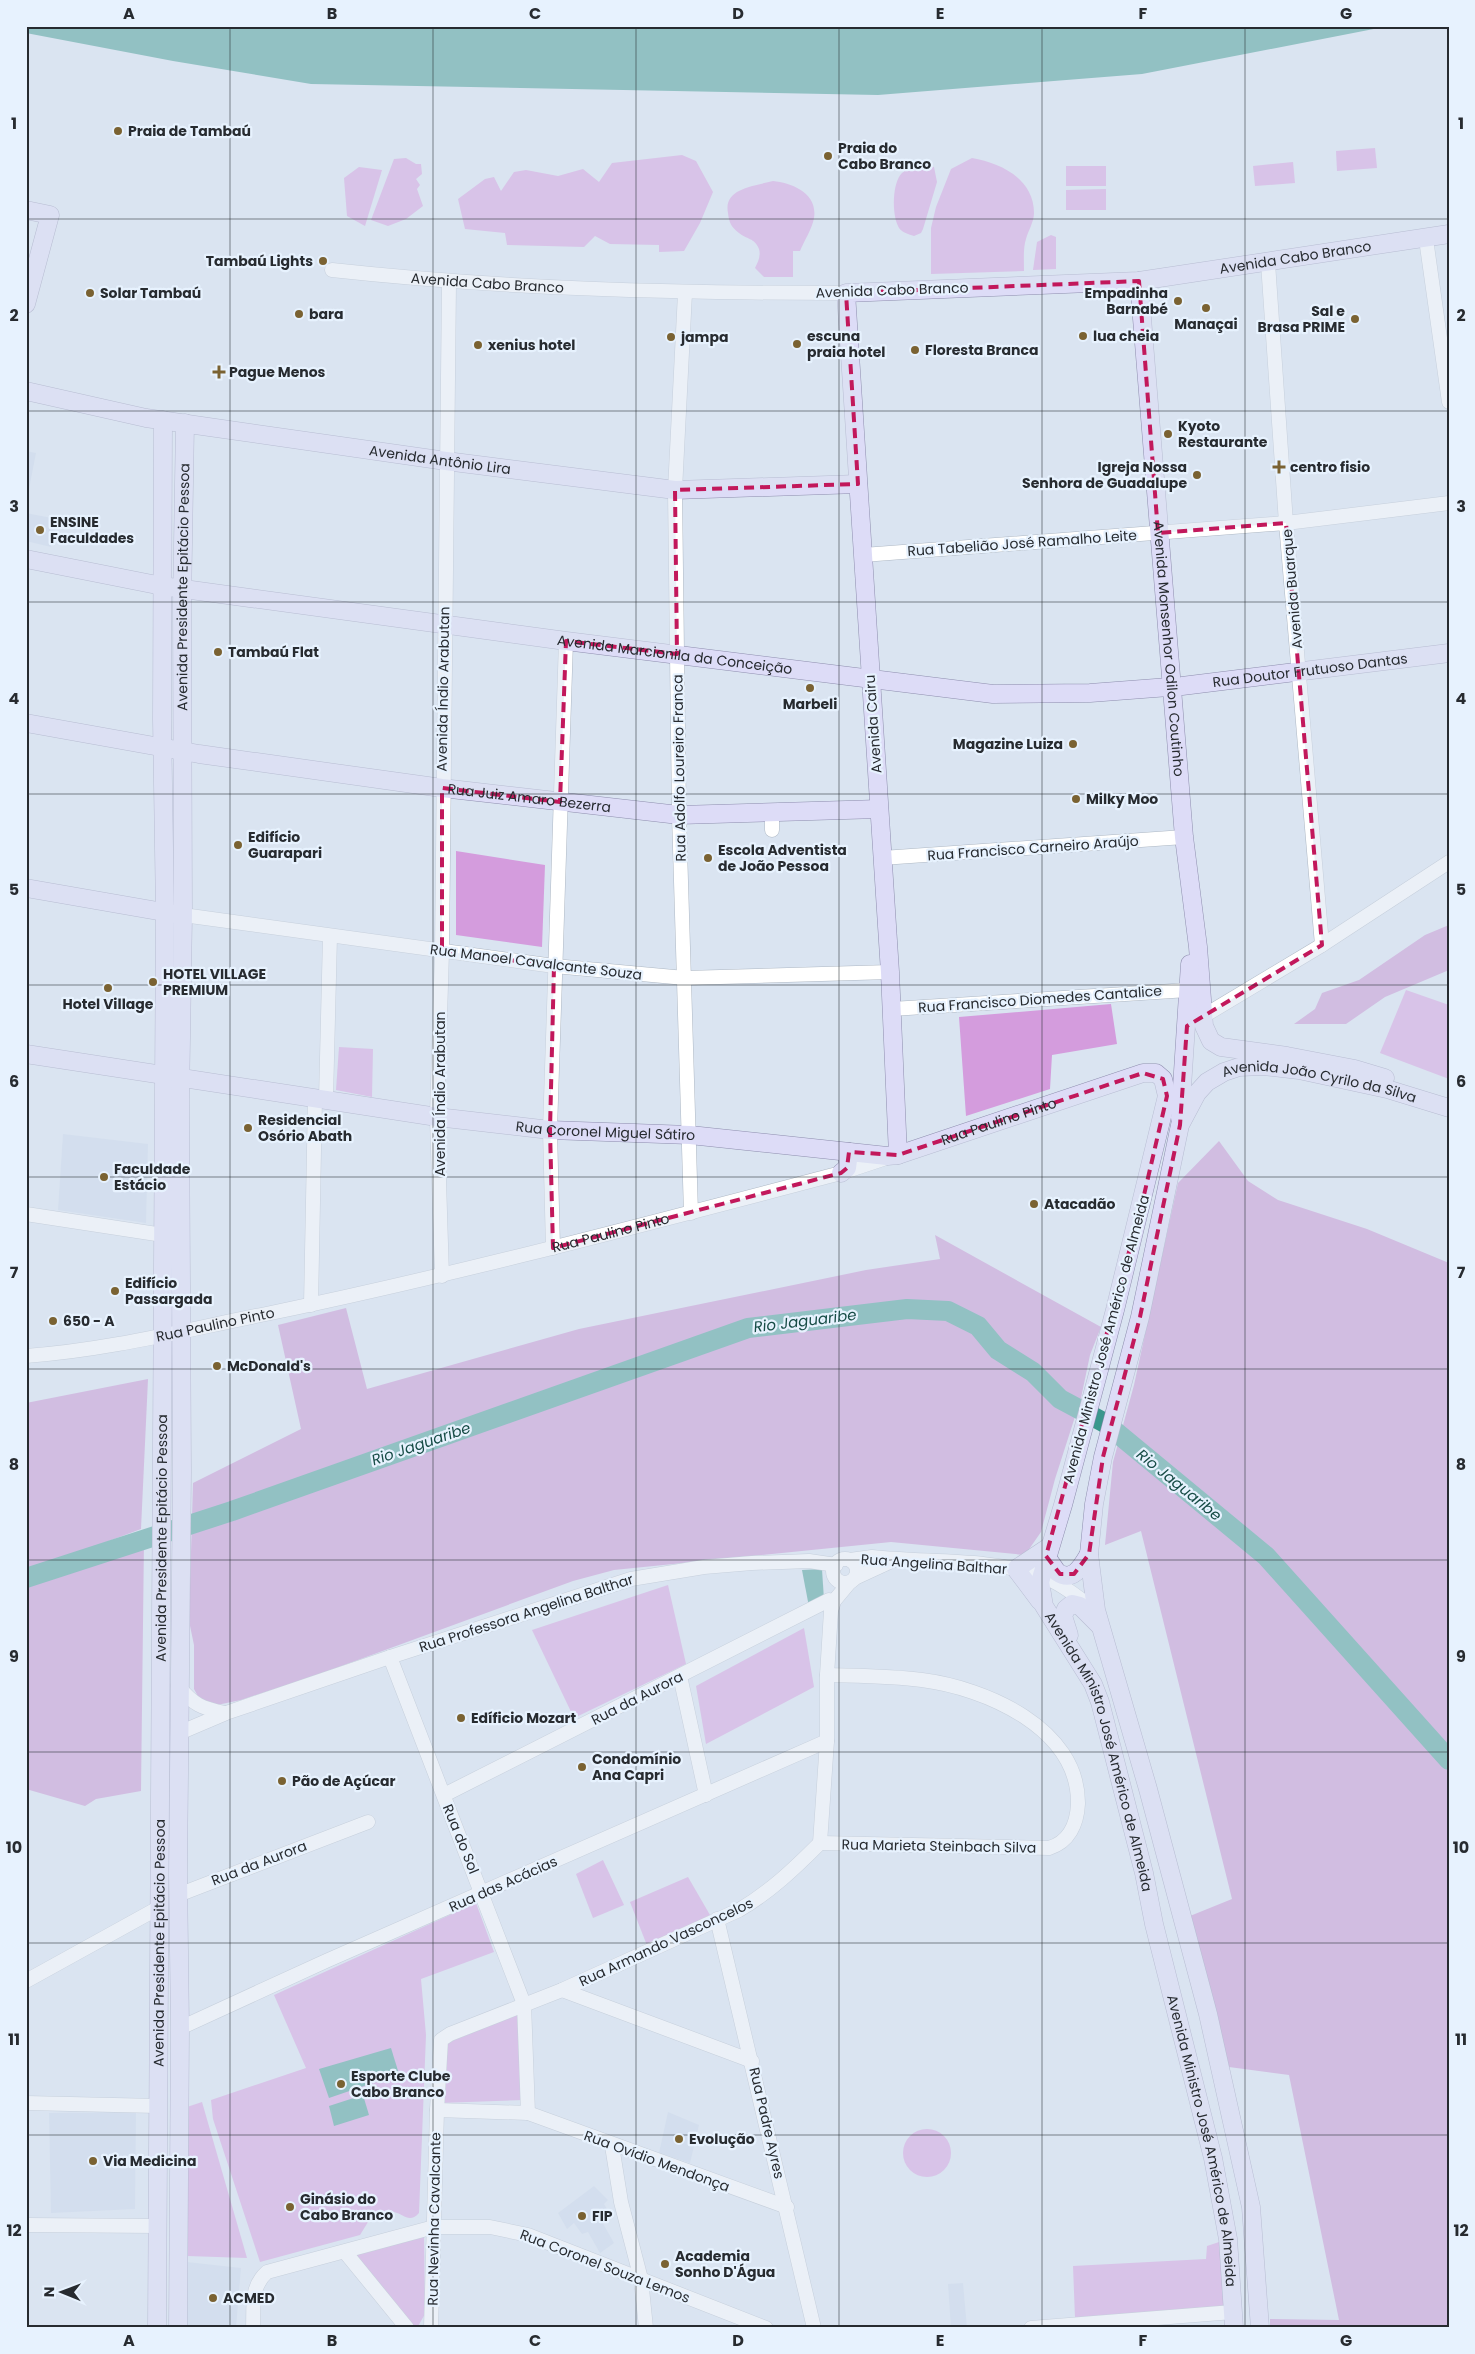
<svg xmlns="http://www.w3.org/2000/svg" width="1475" height="2354" font-family="Poppins,sans-serif">
  <style>
    .built { fill: #cad8eb }
    .green { fill: #d49cdd }
    .forest { fill: #c58ecf }
    .water { fill: #3a978d }
    .lines { fill: none; stroke-linecap: round; stroke-linejoin: round }
    .river { stroke: #3a978d; stroke-width: 20 }
    .minor-casing { stroke: #aeb8c4; stroke-width: 15 }
    .major-casing { stroke: #8e8eae; stroke-width: 19 }
    .minor { stroke: #fff; stroke-width: 14 }
    .major { stroke: #dddcf7; stroke-width: 18 }
    .marked { fill: none; stroke: #c2185b; stroke-width: 4; stroke-dasharray: 10 6; stroke-linejoin: round }
    .grid { fill: none; stroke: #272b30; stroke-width: 1; stroke-opacity: 0.55 }
    .poi-dot { fill: #7a6232; stroke: #e7f2fe; stroke-width: 2 }
    .labels { text-anchor: middle; stroke-width: 4.5; stroke-linejoin: round; paint-order: stroke }
    .poi-label { font-size: 14px; font-weight: bold; fill: #272b30; stroke: #e7f2fe; text-anchor: start }
    .street-label { font-size: 14px; fill: #272b30; stroke: #e7f2fe }
    .water-label { font-size: 15px; font-style: italic; fill: #174c46; stroke: #e7f2fe }
    .neatline { fill: none; stroke: #272b30; stroke-width: 2 }
    .grid-label { font-size: 16px; text-anchor: middle; font-weight: bold; fill: #272b30 }
  </style>
  <rect width="100%" height="100%" fill="#dae4f1"/>
  <g class="built">
    <path d="M26,451L36,453L29,489H26Z"/>
    <path d="M26,513L57,519L51,547L26,541Z"/>
    <path d="M63,1134L148,1144L146,1223L58,1210Z"/>
    <path d="M136,2112L135,2209L51,2213L49,2113Z"/>
    <path d="M668,2112L699,2125L690,2163L659,2153Z"/>
    <path d="M594,2186L608,2200L604,2204L608,2211L601,2220L614,2243L600,2253L588,2232L582,2234L574,2223L567,2229L558,2213Z"/>
    <path d="M187,2262L241,2268L236,2328H186Z"/>
    <path d="M963,2283L967,2328H951L948,2284Z"/>
  </g>
  <g class="green">
    <path d="M1375,148L1377,168L1337,171L1336,151Z"/>
    <path d="M682,155L696,161L713,192L700,223L684,251L659,252V245L610,244L595,236L584,247L507,245L505,233L465,229L458,199L485,179L494,177L501,191L514,172L526,170L558,176L583,169L599,182L612,163Z"/>
    <path d="M406,158L416,164H421L422,174L416,179L420,185L417,189L423,206L406,219L388,226L371,220L394,159Z"/>
    <path d="M972,158C1001,163 1034,179 1034,213C1034,222 1028,231 1026,239C1023,248 1024,261 1024,271L931,274V228L936,207L951,169Z"/>
    <path d="M1293,162L1295,183L1255,186L1253,166Z"/>
    <path d="M919,163L934,167L937,182L923,229L921,233L914,236C908,234 900,232 898,226C892,213 892,183 902,173C907,169 914,166 919,163Z"/>
    <rect x="1066" y="166" width="40" height="20"/>
    <path d="M359,167L382,170L365,226L347,216L344,178Z"/>
    <path d="M773,181C792,183 818,193 814,218C812,229 804,241 800,251H793V277H764L755,268C758,262 761,256 759,249C755,238 746,239 739,233C731,227 729,222 728,213C723,188 755,186 773,181Z"/>
    <path d="M1106,189V210H1066V190Z"/>
    <path d="M1051,235L1056,237V269L1033,270L1037,242Z"/>
    <path d="M456,851L545,865L542,947L456,935Z"/>
    <path d="M1406,990L1449,1005V1079L1380,1053Z"/>
    <path d="M1111,1004L1117,1044L1052,1055L1050,1089L966,1116L959,1017Z"/>
    <path d="M339,1047L373,1049L372,1097L336,1090Z"/>
    <path d="M668,1585L686,1664L574,1718L532,1630Z"/>
    <path d="M804,1628L814,1687L706,1744L696,1686Z"/>
    <path d="M603,1860L624,1905L593,1918L576,1874Z"/>
    <path d="M688,1877L710,1915L648,1948L630,1902Z"/>
    <path d="M476,1903L494,1952L421,1979L426,2035L419,2213C409,2224 404,2214 394,2212C388,2210 379,2213 373,2214L360,2235L260,2262L213,2119L211,2100L306,2068L274,1995Z"/>
    <path d="M521,2013L524,2100L440,2103L442,2045Z"/>
    <path d="M202,2102L247,2258L187,2256L184,2108Z"/>
    <circle cx="927" cy="2153" r="24"/>
    <path d="M424,2232L425,2314L417,2328H413L351,2255Z"/>
    <path d="M1222,2241L1228,2308L1075,2318L1073,2266L1206,2259L1207,2246Z"/>
  </g>
  <g class="forest">
    <path d="M1449,925V970L1385,997L1346,1024H1294L1315,1009L1322,993L1359,980L1425,935Z"/>
    <path d="M1219,1141L1248,1181L1278,1200L1367,1229L1449,1263V2328H1270V2319L1339,2320L1289,2075L1229,2067L1190,1916L1232,1899L1141,1531L1105,1545L1113,1462L1134,1385L1178,1183Z"/>
    <path d="M935,1235L1101,1327L1090,1355L1081,1398L1055,1479L1041,1532L1025,1555L891,1542L614,1570L573,1581L317,1675L241,1700L212,1706L200,1700L194,1689V1645L189,1621L193,1483L301,1429L278,1325L346,1308L367,1389L579,1329L866,1270L940,1259Z"/>
    <path d="M148,1379L141,1529L26,1572V1403Z"/>
    <path d="M144,1540L141,1791L96,1799L85,1806L26,1789V1578Z"/>
  </g>
  <g class="water">
    <path d="M26,26H1389L1142,74L878,95L311,84L173,61L26,33Z"/>
    <path d="M822,1569L824,1600L809,1607L802,1570Z"/>
    <path d="M391,2048L399,2074L329,2098L319,2069Z"/>
    <path d="M363,2095L369,2115L334,2126L329,2106Z"/>
  </g>
  <g class="lines">
    <path class="river" d="M26,1578L232,1511L748,1328L907,1309L948,1311L978,1326L998,1350L1033,1372L1060,1399L1105,1423L1266,1556L1449,1760"/>
    <g class="minor-casing">
      <g id="minor">
        <path d="M1426,239L1449,402"/>
        <path d="M1268,263L1286,523L1322,945"/>
        <path id="s1" d="M332,270C505,289 673,293 846,293"/>
        <path d="M685,293L675,490L679,815L691,1213"/>
        <path d="M863,555L1286,523L1449,503"/>
        <path d="M772,813V830"/>
        <path d="M882,858L1184,837"/>
        <path d="M183,915L554,966L685,978L890,972"/>
        <path d="M892,1009L1188,990"/>
        <path d="M1202,1017L1322,945L1449,862"/>
        <path d="M326,1099L330,936"/>
        <path d="M26,1214L163,1235"/>
        <path d="M553,1248L550,1130L566,641"/>
        <path d="M442,1276L437,1117L442,951L449,282"/>
        <path d="M311,1305L315,1098"/>
        <path id="s2" d="M26,1356C109,1350 185,1330 266,1314C459,1274 650,1223 841,1173L889,1157"/>
        <circle cx="845" cy="1571" r="12"/>
        <path d="M850,1560L872,1557C927,1563 986,1558 1039,1575C1059,1582 1075,1595 1091,1607"/>
        <path d="M855,1578L894,1560"/>
        <path d="M390,1657L524,2004L528,2113"/>
        <path d="M680,1676L706,1795"/>
        <path d="M178,1686C194,1705 201,1708 225,1713"/>
        <path d="M179,1733L226,1713L390,1657L631,1579L704,1567L752,1563L809,1561L836,1565"/>
        <path d="M444,1795L829,1600L834,1601"/>
        <path d="M820,1843L1049,1848C1069,1842 1077,1824 1078,1804C1079,1728 985,1688 922,1680C891,1676 859,1676 827,1675"/>
        <path d="M820,1843L827,1741V1675L831,1611L834,1601L849,1583"/>
        <path d="M178,1895L368,1822"/>
        <path d="M717,1919L814,2328"/>
        <path d="M26,1981L160,1907"/>
        <path d="M562,1990L752,2061"/>
        <path d="M180,2028L326,1961L827,1741"/>
        <path d="M26,2103L158,2106"/>
        <path d="M437,2110L528,2113L787,2207"/>
        <path d="M612,2146L621,2202L641,2279L646,2328"/>
        <path d="M26,2225L159,2226"/>
        <path d="M345,2252L407,2328"/>
        <path d="M253,2328C254,2307 250,2287 267,2272L434,2227H490L528,2235L766,2328"/>
        <path d="M431,2328L437,2110L441,2040L450,2034L562,1990L739,1910C770,1892 795,1868 820,1843"/>
        <path d="M1031,2328L1233,2312"/>
      </g>
    </g>
    <g class="major-casing">
      <g id="major">
        <path d="M26,210L50,215L26,304"/>
        <path id="s3" d="M1139,281L1184,837L1198,947L1204,1026L1211,1041L1221,1047L1287,1056L1355,1069L1385,1078"/>
        <path id="s4" d="M26,391L146,418L446,461L675,490L858,484"/>
        <path id="s5" d="M26,559L162,586L566,641L993,694L1090,693L1182,686L1449,653"/>
        <path id="s6" d="M26,723L199,754L442,788L679,815L879,809"/>
        <path d="M26,888L175,914"/>
        <path id="s7" d="M26,1054L437,1117L550,1130L690,1135L887,1156L898,1155L1143,1073H1156L1163,1079L1167,1096L1115,1310L1063,1505L1040,1582L1044,1606L1093,1684L1100,1702L1144,1873L1154,1924L1213,2158L1228,2239L1234,2328"/>
        <path d="M1180,1118L1190,964"/>
        <path id="s8" d="M898,1155L890,972L846,293L1139,281L1449,234"/>
        <path d="M841,1173L847,1168L849,1152"/>
        <path d="M1046,1556L1057,1572C1073,1583 1082,1566 1089,1554"/>
        <path d="M1040,1601L1016,1569L1049,1547"/>
        <path d="M1069,1635L1063,1616L1066,1609L1072,1604L1080,1606L1099,1625"/>
        <path id="s9" d="M157,2328L165,913L162,719L163,420"/>
        <path id="s10" d="M178,2328L180,2028L178,1874L182,1472L180,1100L183,915L182,605L185,423"/>
        <path id="s11" d="M1260,2328L1251,2207L1208,2014L1148,1789L1096,1610L1089,1554L1094,1504L1103,1457L1140,1317L1180,1125L1197,1093L1207,1082L1224,1072L1239,1067L1263,1066L1299,1070L1387,1089L1449,1108"/>
      </g>
    </g>
    <use href="#minor" class="minor"/>
    <use href="#major" class="major"/>
  </g>
  <path d="M0 0H1475V2354H0ZM1139,281L1158,533L1286,523L1322,945L1187,1026L1180,1125L1140,1317L1103,1457L1089,1554L1074,1574H1060L1046,1556L1141,1208L1167,1096L1163,1079L1143,1073L898,1155L849,1152L847,1168L841,1173L553,1248L550,1130L554,966L442,951V788L560,802L566,641L677,654L675,490L858,484L846,293Z" fill="#dae4f1" fill-opacity=".55" fill-rule="evenodd"/>
  <path class="marked" d="M1139,281L1158,533L1286,523L1322,945L1187,1026L1180,1125L1140,1317L1103,1457L1089,1554L1074,1574H1060L1046,1556L1141,1208L1167,1096L1163,1079L1143,1073L898,1155L849,1152L847,1168L841,1173L553,1248L550,1130L554,966L442,951V788L560,802L566,641L677,654L675,490L858,484L846,293Z"/>
  <path class="grid" d="M230,26V2328M433,26V2328M636,26V2328M839,26V2328M1042,26V2328M1245,26V2328M26,219H1449M26,411H1449M26,602H1449M26,794H1449M26,985H1449M26,1177H1449M26,1369H1449M26,1560H1449M26,1752H1449M26,1943H1449M26,2135H1449"/>
  <g class="poi-dot">
    <circle cx="118" cy="131" r="5"/>
    <circle cx="828" cy="156" r="5"/>
    <circle cx="323" cy="261" r="5"/>
    <circle cx="90" cy="293" r="5"/>
    <circle cx="1178" cy="301" r="5"/>
    <circle cx="1206" cy="308" r="5"/>
    <circle cx="299" cy="314" r="5"/>
    <circle cx="1355" cy="319" r="5"/>
    <circle cx="1083" cy="336" r="5"/>
    <circle cx="671" cy="337" r="5"/>
    <circle cx="797" cy="344" r="5"/>
    <circle cx="478" cy="345" r="5"/>
    <circle cx="915" cy="350" r="5"/>
    <path d="M216.5 364.5h5v5h5v5h-5v5h-5v-5h-5v-5h5z"/>
    <circle cx="1168" cy="434" r="5"/>
    <path d="M1276.5 459.5h5v5h5v5h-5v5h-5v-5h-5v-5h5z"/>
    <circle cx="1197" cy="475" r="5"/>
    <circle cx="40" cy="530" r="5"/>
    <circle cx="218" cy="652" r="5"/>
    <circle cx="810" cy="688" r="5"/>
    <circle cx="1073" cy="744" r="5"/>
    <circle cx="1076" cy="799" r="5"/>
    <circle cx="238" cy="845" r="5"/>
    <circle cx="708" cy="858" r="5"/>
    <circle cx="153" cy="982" r="5"/>
    <circle cx="108" cy="988" r="5"/>
    <circle cx="248" cy="1128" r="5"/>
    <circle cx="104" cy="1177" r="5"/>
    <circle cx="1034" cy="1204" r="5"/>
    <circle cx="115" cy="1291" r="5"/>
    <circle cx="53" cy="1321" r="5"/>
    <circle cx="217" cy="1366" r="5"/>
    <circle cx="461" cy="1718" r="5"/>
    <circle cx="582" cy="1767" r="5"/>
    <circle cx="282" cy="1781" r="5"/>
    <circle cx="341" cy="2084" r="5"/>
    <circle cx="679" cy="2139" r="5"/>
    <circle cx="93" cy="2161" r="5"/>
    <circle cx="290" cy="2207" r="5"/>
    <circle cx="582" cy="2216" r="5"/>
    <circle cx="665" cy="2264" r="5"/>
    <circle cx="213" cy="2298" r="5"/>
  </g>
  <g class="labels">
    <g class="poi-label">
      <text x="128" y="136">Praia de Tambaú</text>
      <text x="838" y="153">Praia do<tspan x="838" dy="16">Cabo Branco</tspan></text>
      <text x="313" y="266" text-anchor="end">Tambaú Lights</text>
      <text x="100" y="298">Solar Tambaú</text>
      <text x="1168" y="298" text-anchor="end">Empadinha<tspan x="1168" dy="16">Barnabé</tspan></text>
      <text x="1345" y="316" text-anchor="end">Sal e<tspan x="1345" dy="16">Brasa PRIME</tspan></text>
      <text x="309" y="319">bara</text>
      <text x="1206" y="329" text-anchor="middle">Manaçai</text>
      <text x="807" y="341">escuna<tspan x="807" dy="16">praia hotel</tspan></text>
      <text x="1093" y="341">lua cheia</text>
      <text x="681" y="342">jampa</text>
      <text x="488" y="350">xenius hotel</text>
      <text x="925" y="355">Floresta Branca</text>
      <text x="229" y="377">Pague Menos</text>
      <text x="1178" y="431">Kyoto<tspan x="1178" dy="16">Restaurante</tspan></text>
      <text x="1187" y="472" text-anchor="end">Igreja Nossa<tspan x="1187" dy="16">Senhora de Guadalupe</tspan></text>
      <text x="1290" y="472">centro fisio</text>
      <text x="50" y="527">ENSINE<tspan x="50" dy="16">Faculdades</tspan></text>
      <text x="228" y="657">Tambaú Flat</text>
      <text x="810" y="709" text-anchor="middle">Marbeli</text>
      <text x="1063" y="749" text-anchor="end">Magazine Luiza</text>
      <text x="1086" y="804">Milky Moo</text>
      <text x="248" y="842">Edifício<tspan x="248" dy="16">Guarapari</tspan></text>
      <text x="718" y="855">Escola Adventista<tspan x="718" dy="16">de João Pessoa</tspan></text>
      <text x="163" y="979">HOTEL VILLAGE<tspan x="163" dy="16">PREMIUM</tspan></text>
      <text x="108" y="1009" text-anchor="middle">Hotel Village</text>
      <text x="258" y="1125">Residencial<tspan x="258" dy="16">Osório Abath</tspan></text>
      <text x="114" y="1174">Faculdade<tspan x="114" dy="16">Estácio</tspan></text>
      <text x="1044" y="1209">Atacadão</text>
      <text x="125" y="1288">Edifício<tspan x="125" dy="16">Passargada</tspan></text>
      <text x="63" y="1326">650 - A</text>
      <text x="227" y="1371">McDonald's</text>
      <text x="471" y="1723">Edíficio Mozart</text>
      <text x="592" y="1764">Condomínio<tspan x="592" dy="16">Ana Capri</tspan></text>
      <text x="292" y="1786">Pão de Açúcar</text>
      <text x="351" y="2081">Esporte Clube<tspan x="351" dy="16">Cabo Branco</tspan></text>
      <text x="689" y="2144">Evolução</text>
      <text x="103" y="2166">Via Medicina</text>
      <text x="300" y="2204">Ginásio do<tspan x="300" dy="16">Cabo Branco</tspan></text>
      <text x="592" y="2221">FIP</text>
      <text x="675" y="2261">Academia<tspan x="675" dy="16">Sonho D'Água</tspan></text>
      <text x="223" y="2303">ACMED</text>
    </g>
    <g class="street-label">
      <text dy="5" stroke="none"><textPath href="#s8" startOffset="1315">Avenida Cabo Branco</textPath></text>
      <text dy="5" stroke="none"><textPath href="#s1" startOffset="156">Avenida Cabo Branco</textPath></text>
      <text transform="translate(892 290) rotate(-2)" y="5">Avenida Cabo Branco</text>
      <text dy="5" stroke="none"><textPath href="#s4" startOffset="420">Avenida Antônio Lira</textPath></text>
      <text transform="translate(1022 543) rotate(-4)" y="5">Rua Tabelião José Ramalho Leite</text>
      <text dy="5" stroke="none"><textPath href="#s10" startOffset="1741">Avenida Presidente Epitácio Pessoa</textPath></text>
      <text transform="translate(1292 589) rotate(-95)" y="5">Avenida Buarque</text>
      <text dy="5" stroke="none"><textPath href="#s3" startOffset="369">Avenida Monsenhor Odilon Coutinho</textPath></text>
      <text dy="5" stroke="none"><textPath href="#s5" startOffset="656">Avenida Marcionila da Conceição</textPath></text>
      <text dy="5" stroke="none"><textPath href="#s5" startOffset="1295">Rua Doutor Frutuoso Dantas</textPath></text>
      <text transform="translate(443 689) rotate(-89)" y="5">Avenida Índio Arabutan</text>
      <text transform="translate(873 724) rotate(-94)" y="5">Avenida Cairu</text>
      <text transform="translate(679 768) rotate(-91)" y="5">Rua Adolfo Loureiro Franca</text>
      <text dy="5" stroke="none"><textPath href="#s6" startOffset="509">Rua Juiz Amaro Bezerra</textPath></text>
      <text transform="translate(1033 848) rotate(-4)" y="5">Rua Francisco Carneiro Araújo</text>
      <text transform="translate(536 962) rotate(7)" y="5">Rua Manoel Cavalcante Souza</text>
      <text transform="translate(1040 999) rotate(-4)" y="5">Rua Francisco Diomedes Cantalice</text>
      <text dy="5" stroke="none"><textPath href="#s11" startOffset="1402">Avenida João Cyrilo da Silva</textPath></text>
      <text transform="translate(440 1094) rotate(-90)" y="5">Avenida Índio Arabutan</text>
      <text dy="5" stroke="none"><textPath href="#s7" startOffset="985">Rua Paulino Pinto</textPath></text>
      <text dy="5" stroke="none"><textPath href="#s7" startOffset="585">Rua Coronel Miguel Sátiro</textPath></text>
      <text dy="5" stroke="none"><textPath href="#s2" startOffset="598">Rua Paulino Pinto</textPath></text>
      <text dy="5" stroke="none"><textPath href="#s2" startOffset="192">Rua Paulino Pinto</textPath></text>
      <text transform="translate(1106 1339) rotate(-75)" y="5">Avenida Ministro José Américo de Almeida</text>
      <text dy="5" stroke="none"><textPath href="#s9" startOffset="790">Avenida Presidente Epitácio Pessoa</textPath></text>
      <text transform="translate(934 1564) rotate(4)" y="5">Rua Angelina Balthar</text>
      <text transform="translate(526 1613) rotate(-18)" y="5">Rua Professora Angelina Balthar</text>
      <text transform="translate(637 1698) rotate(-27)" y="5">Rua da Aurora</text>
      <text dy="5" stroke="none"><textPath href="#s7" startOffset="1861">Avenida Ministro José Américo de Almeida</textPath></text>
      <text transform="translate(461 1839) rotate(68)" y="5">Rua do Sol</text>
      <text transform="translate(939 1846) rotate(1)" y="5">Rua Marieta Steinbach Silva</text>
      <text transform="translate(259 1863) rotate(-21)" y="5">Rua da Aurora</text>
      <text transform="translate(503 1884) rotate(-24)" y="5">Rua das Acácias</text>
      <text transform="translate(666 1942) rotate(-25)" y="5">Rua Armando Vasconcelos</text>
      <text dy="5" stroke="none"><textPath href="#s9" startOffset="385">Avenida Presidente Epitácio Pessoa</textPath></text>
      <text transform="translate(767 2123) rotate(77)" y="5">Rua Padre Ayres</text>
      <text dy="5" stroke="none"><textPath href="#s7" startOffset="2266">Avenida Ministro José Américo de Almeida</textPath></text>
      <text transform="translate(657 2161) rotate(20)" y="5">Rua Ovídio Mendonça</text>
      <text transform="translate(434 2219) rotate(-89)" y="5">Rua Nevinha Cavalcante</text>
      <text transform="translate(605 2266) rotate(21)" y="5">Rua Coronel Souza Lemos</text>
    </g>
    <g class="water-label">
      <text transform="translate(805 1321) rotate(-7)" y="5">Rio Jaguaribe</text>
      <text transform="translate(421 1444) rotate(-19)" y="5">Rio Jaguaribe</text>
      <text transform="translate(1179 1485) rotate(39)" y="5">Rio Jaguaribe</text>
    </g>
  </g>
  <rect width="1475" height="2354" fill="none" stroke="#e7f2fe" stroke-width="55"/>
  <g transform="translate(62 2292) rotate(271)" stroke="#e7f2fe" stroke-width="4" paint-order="stroke">
  <path d="M0-4L9 19L0 12L-9 19Z" fill="#272b30"/>
  <text y="-8" font-size="14" font-weight="bold" text-anchor="middle" fill="#272b30">N</text>
  </g>
  <rect x="28" y="28" width="1420" height="2298" class="neatline"/>
  <g class="grid-label">
    <text x="129" y="19">A</text>
    <text x="332" y="19">B</text>
    <text x="535" y="19">C</text>
    <text x="738" y="19">D</text>
    <text x="940" y="19">E</text>
    <text x="1143" y="19">F</text>
    <text x="1346" y="19">G</text>
    <text x="14" y="129">1</text>
    <text x="1461" y="129">1</text>
    <text x="14" y="321">2</text>
    <text x="1461" y="321">2</text>
    <text x="14" y="512">3</text>
    <text x="1461" y="512">3</text>
    <text x="14" y="704">4</text>
    <text x="1461" y="704">4</text>
    <text x="14" y="895">5</text>
    <text x="1461" y="895">5</text>
    <text x="14" y="1087">6</text>
    <text x="1461" y="1087">6</text>
    <text x="14" y="1278">7</text>
    <text x="1461" y="1278">7</text>
    <text x="14" y="1470">8</text>
    <text x="1461" y="1470">8</text>
    <text x="14" y="1662">9</text>
    <text x="1461" y="1662">9</text>
    <text x="14" y="1853">10</text>
    <text x="1461" y="1853">10</text>
    <text x="14" y="2045">11</text>
    <text x="1461" y="2045">11</text>
    <text x="14" y="2236">12</text>
    <text x="1461" y="2236">12</text>
    <text x="129" y="2346">A</text>
    <text x="332" y="2346">B</text>
    <text x="535" y="2346">C</text>
    <text x="738" y="2346">D</text>
    <text x="940" y="2346">E</text>
    <text x="1143" y="2346">F</text>
    <text x="1346" y="2346">G</text>
  </g>
</svg>
